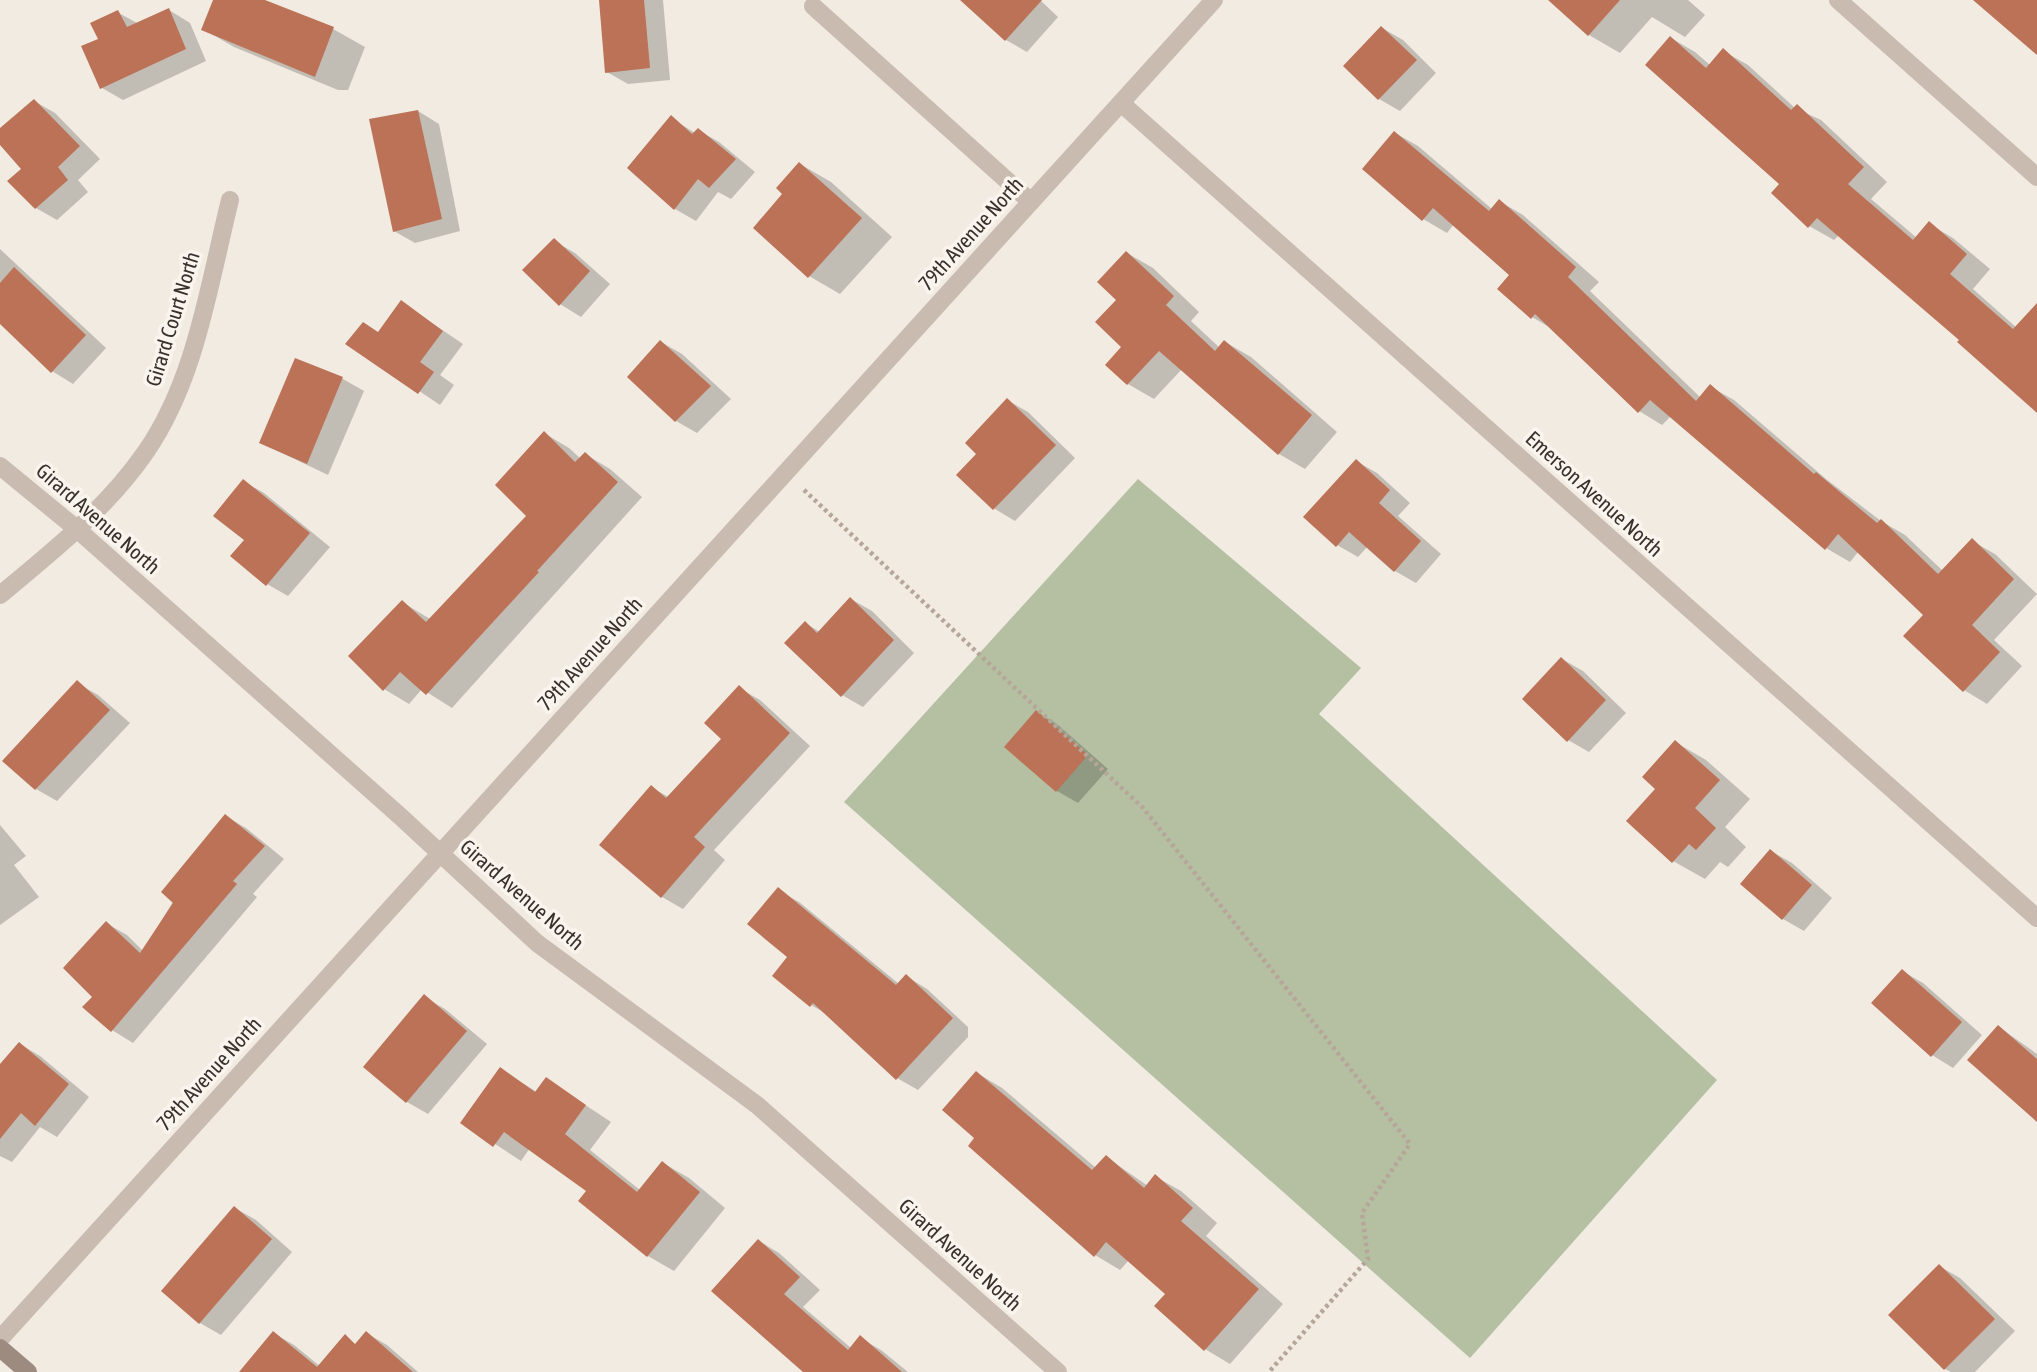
<svg xmlns="http://www.w3.org/2000/svg" width="2037" height="1372" font-family="'Asap Condensed',sans-serif">
  <style>
    .green { fill: #b5c0a3 }
    .shadow { fill: #0003 }
    .building { fill: #bb7257 }
    .lines { fill: none; stroke-linecap: round; stroke-linejoin: round }
    .path { stroke: #b5a699; stroke-width: 4.5; stroke-dasharray: 3.5 3.5; stroke-linecap: butt }
    .street { stroke: #c9bbaf; stroke-width: 18 }
    .secondary { stroke: #9d8b80; stroke-width: 18 }
    .labels { text-anchor: middle; stroke-width: 7; stroke-linejoin: round; paint-order: stroke }
    .street-label { font-size: 21px; fill: #39302c; stroke: #f9f5ee }
  </style>
  <rect width="100%" height="100%" fill="#f2ebe2"/>
  <path class="green" d="M1138,479L1361,668L1319,714L1717,1080L1470,1358L844,802Z"/>
  <g class="shadow">
    <path d="M215,0H260L333,29L365,47L348,90H338L234,47L203,29Z"/>
    <path d="M601,0H663L670,80L628,84L607,72Z"/>
    <path d="M966,0H1040L1058,17L1027,52L1006,40Z"/>
    <path d="M1551,0H1688L1705,15L1685,37L1652,17L1620,53L1589,35Z"/>
    <path d="M169,10L190,23L206,61L123,100L102,88L100,40L117,12L139,24Z"/>
    <path d="M1382,28L1403,40L1436,73L1400,111L1379,99Z"/>
    <path d="M1671,38L1695,52L1710,65L1723,51L1748,65L1795,108L1821,120L1887,182L1871,199L1917,238L1929,224L1953,238L1990,269L1973,289L2017,328L2037,319V407L1839,235L1834,240L1809,226L1781,184Z"/>
    <path d="M34,101L55,113L100,159L78,180L88,192L57,220L36,208L24,169L0,143V131Z"/>
    <path d="M418,111L439,124L460,231L415,243L394,231Z"/>
    <path d="M671,118L695,133L698,130L719,142L755,172L731,199L718,192L696,221L675,209Z"/>
    <path d="M1395,133L1418,146L1492,209L1499,201L1523,215L1599,282L1590,291L1701,398L1711,387L1734,400L1826,479L1881,521L1905,535L1943,571L1972,541L1995,554L2037,594L1994,640L2022,666L1987,704L1964,690L1925,615L1859,551L1850,562L1826,548L1671,416L1662,425L1639,411L1554,330L1532,317L1511,275L1454,224L1447,233L1423,219Z"/>
    <path d="M800,164L831,182L892,237L840,294L809,276Z"/>
    <path d="M554,241L575,253L610,284L581,317L560,304Z"/>
    <path d="M0,249L106,348L73,384L52,371L0,322Z"/>
    <path d="M1127,253L1153,268L1199,312L1191,321L1220,348L1225,342L1251,357L1337,432L1305,469L1279,454L1182,369L1154,399L1128,384L1118,300Z"/>
    <path d="M401,302L463,344L440,375L454,385L440,405L348,343L379,333Z"/>
    <path d="M661,342L682,354L731,399L697,433L676,421Z"/>
    <path d="M296,361L343,379L364,391L328,475L261,443Z"/>
    <path d="M1007,400L1028,412L1075,458L1015,521L995,509L959,475L979,454Z"/>
    <path d="M544,433L569,448L581,459L585,454L610,469L642,497L452,708L422,689L409,704L384,689L402,602L430,619L528,516Z"/>
    <path d="M1356,461L1377,473L1410,503L1398,516L1441,554L1416,583L1395,571L1368,546L1358,557L1337,545Z"/>
    <path d="M243,481L264,493L330,547L288,596L267,584Z"/>
    <path d="M851,599L872,611L914,653L863,707L842,695L805,623L820,632Z"/>
    <path d="M1562,659L1583,671L1626,713L1589,752L1568,740Z"/>
    <path d="M77,683L98,695L130,723L57,801L36,789Z"/>
    <path d="M739,688L760,700L810,746L714,850L725,860L683,909L662,897L651,787L670,798L723,739Z"/>
    <path d="M1036,712L1057,724L1108,769L1078,803L1057,791L1006,747Z"/>
    <path d="M1675,742L1706,760L1750,799L1725,827L1746,847L1728,867L1720,862L1705,879L1673,861L1658,789Z"/>
    <path d="M225,816L246,828L284,859L253,894L257,897L133,1043L112,1030L94,997L106,923L127,935L143,951Z"/>
    <path d="M0,825L26,856L14,865L39,897L0,925Z"/>
    <path d="M1771,851L1792,863L1832,898L1804,931L1783,919Z"/>
    <path d="M778,890L799,902L899,984L906,976L927,989L968,1027V1037L918,1090L897,1078L830,1016L811,1005L790,957Z"/>
    <path d="M1902,971L1923,983L1982,1035L1953,1068L1932,1055Z"/>
    <path d="M424,997L445,1009L487,1044L428,1114L407,1102Z"/>
    <path d="M1999,1027L2037,1054V1119Z"/>
    <path d="M20,1044L40,1056L89,1097L57,1137L40,1127L12,1162L0,1156V1067Z"/>
    <path d="M501,1070L537,1092L546,1079L611,1122L590,1150L640,1190L663,1163L689,1178L725,1208L674,1271L648,1256L589,1190L530,1148L521,1161L463,1123Z"/>
    <path d="M977,1073L1002,1088L1096,1168L1106,1157L1148,1186L1156,1177L1181,1191L1217,1223L1206,1236L1283,1304L1230,1364L1205,1349L1167,1294L1129,1260L1120,1270L1095,1255L977,1138Z"/>
    <path d="M235,1208L256,1220L292,1252L221,1335L200,1323L164,1291Z"/>
    <path d="M759,1241L779,1253L820,1290L803,1307L851,1348L860,1338L881,1350L908,1372H806Z"/>
    <path d="M1939,1266L1960,1278L2015,1331L1975,1372H1951L1945,1369L1891,1315Z"/>
    <path d="M273,1333L294,1345L327,1372H256Z"/>
    <path d="M366,1333L387,1345L418,1372H348Z"/>
  </g>
  <g class="building">
    <path d="M213,0H265L334,27L315,77L201,30Z"/>
    <path d="M599,0H644L650,68L605,73Z"/>
    <path d="M960,0H1042L1005,41Z"/>
    <path d="M1548,0H1620L1588,36Z"/>
    <path d="M1973,0H2037V55Z"/>
    <path d="M169,8L186,49L100,89L81,46L98,39L90,23L118,10L127,27Z"/>
    <path d="M1381,26L1417,60L1378,100L1343,66Z"/>
    <path d="M1670,36L1706,68L1723,48L1791,110L1797,104L1864,167L1848,184L1913,240L1929,221L1967,254L1950,274L2013,329L2037,303V413L1957,342L1959,340L1817,218L1808,228L1771,193L1779,184L1645,65Z"/>
    <path d="M34,99L80,146L58,167L68,180L35,209L7,181L21,169L0,145V128Z"/>
    <path d="M418,110L442,219L393,232L369,119Z"/>
    <path d="M671,115L692,134L698,128L736,159L709,188L698,179L674,210L627,168Z"/>
    <path d="M1394,131L1489,211L1499,199L1576,267L1568,277L1696,401L1710,384L1814,474L1816,472L1877,523L1881,519L1938,574L1972,538L2014,579L1972,625L2000,652L1963,692L1903,636L1923,615L1838,534L1825,550L1650,400L1638,413L1535,314L1531,319L1497,289L1509,275L1433,208L1422,221L1362,169Z"/>
    <path d="M799,162L862,218L808,278L753,228L782,194L776,188Z"/>
    <path d="M554,238L590,271L559,306L522,270Z"/>
    <path d="M1126,251L1174,296L1166,305L1215,351L1224,340L1312,415L1278,455L1159,351L1127,385L1105,365L1121,347L1095,322L1116,300L1097,282Z"/>
    <path d="M14,267L86,335L51,373L0,324V283Z"/>
    <path d="M401,300L443,331L420,362L434,372L418,394L345,344L363,322L378,332Z"/>
    <path d="M660,340L711,386L675,422L627,377Z"/>
    <path d="M295,358L343,377L307,464L259,443Z"/>
    <path d="M1007,398L1056,445L993,510L956,475L976,454L965,443Z"/>
    <path d="M544,431L575,462L585,452L618,482L537,571L539,572L426,695L400,672L383,691L348,656L402,600L426,622L526,516L495,485Z"/>
    <path d="M1356,459L1390,490L1379,503L1421,541L1394,572L1349,532L1336,547L1303,517Z"/>
    <path d="M243,479L310,533L266,586L230,556L244,540L213,516Z"/>
    <path d="M850,597L894,640L841,697L784,643L805,621L817,633Z"/>
    <path d="M1561,657L1606,700L1567,742L1522,699Z"/>
    <path d="M77,680L110,710L35,790L2,761Z"/>
    <path d="M739,685L790,733L694,837L705,847L661,898L599,845L651,785L666,798L721,739L704,723Z"/>
    <path d="M1036,710L1088,755L1056,792L1004,747Z"/>
    <path d="M1675,740L1720,780L1695,808L1716,828L1696,850L1689,844L1672,863L1626,821L1655,789L1642,777Z"/>
    <path d="M225,814L265,846L233,881L237,884L111,1032L82,1007L92,997L63,968L106,921L140,953L173,903L161,892Z"/>
    <path d="M1770,849L1812,885L1782,920L1740,884Z"/>
    <path d="M778,887L896,985L906,974L953,1018L896,1080L813,1003L810,1007L772,976L787,957L747,924Z"/>
    <path d="M1902,969L1962,1022L1931,1057L1871,1003Z"/>
    <path d="M424,994L467,1031L406,1103L363,1067Z"/>
    <path d="M1998,1025L2037,1059V1122L1967,1060Z"/>
    <path d="M19,1042L69,1084L35,1126L21,1113L0,1139V1064Z"/>
    <path d="M500,1067L535,1092L546,1077L586,1105L565,1134L637,1192L662,1161L700,1192L647,1257L578,1201L586,1191L504,1132L493,1147L460,1123Z"/>
    <path d="M976,1071L1092,1170L1106,1155L1144,1188L1155,1174L1193,1208L1181,1221L1259,1289L1204,1351L1154,1306L1165,1294L1106,1242L1094,1257L968,1146L974,1138L942,1110Z"/>
    <path d="M234,1206L272,1239L199,1324L161,1291Z"/>
    <path d="M758,1239L800,1277L784,1294L848,1350L860,1335L902,1372H803L711,1291Z"/>
    <path d="M1939,1264L1995,1319L1944,1370L1888,1315Z"/>
    <path d="M273,1331L317,1367L345,1334L355,1344L366,1331L413,1372H239Z"/>
  </g>
  <g class="lines">
    <path class="path" d="M804,490L1143,808L1410,1144L1362,1213L1368,1259L1269,1372"/>
    <g class="street">
      <path d="M1838,0L2037,177"/>
      <path d="M813,6L1031,202"/>
      <path d="M1121,103L2037,918"/>
      <path d="M0,466L78,530L401,817L537,943L757,1105L1058,1372"/>
      <path d="M0,595C53,551 106,509 145,453C196,380 209,284 230,200"/>
      <path d="M0,1339L1214,0"/>
    </g>
    <path class="secondary" d="M0,1348L28,1372"/>
  </g>
  <g class="labels">
    <g class="street-label">
      <text transform="translate(971 234) rotate(-48)" y="7">79th Avenue North</text>
      <text transform="translate(173 319) rotate(-73)" y="7">Girard Court North</text>
      <text transform="translate(1594 494) rotate(42)" y="7">Emerson Avenue North</text>
      <text transform="translate(98 519) rotate(41)" y="7">Girard Avenue North</text>
      <text transform="translate(590 654) rotate(-48)" y="7">79th Avenue North</text>
      <text transform="translate(522 895) rotate(41)" y="7">Girard Avenue North</text>
      <text transform="translate(209 1074) rotate(-48)" y="7">79th Avenue North</text>
      <text transform="translate(960 1255) rotate(42)" y="7">Girard Avenue North</text>
    </g>
  </g>
</svg>
